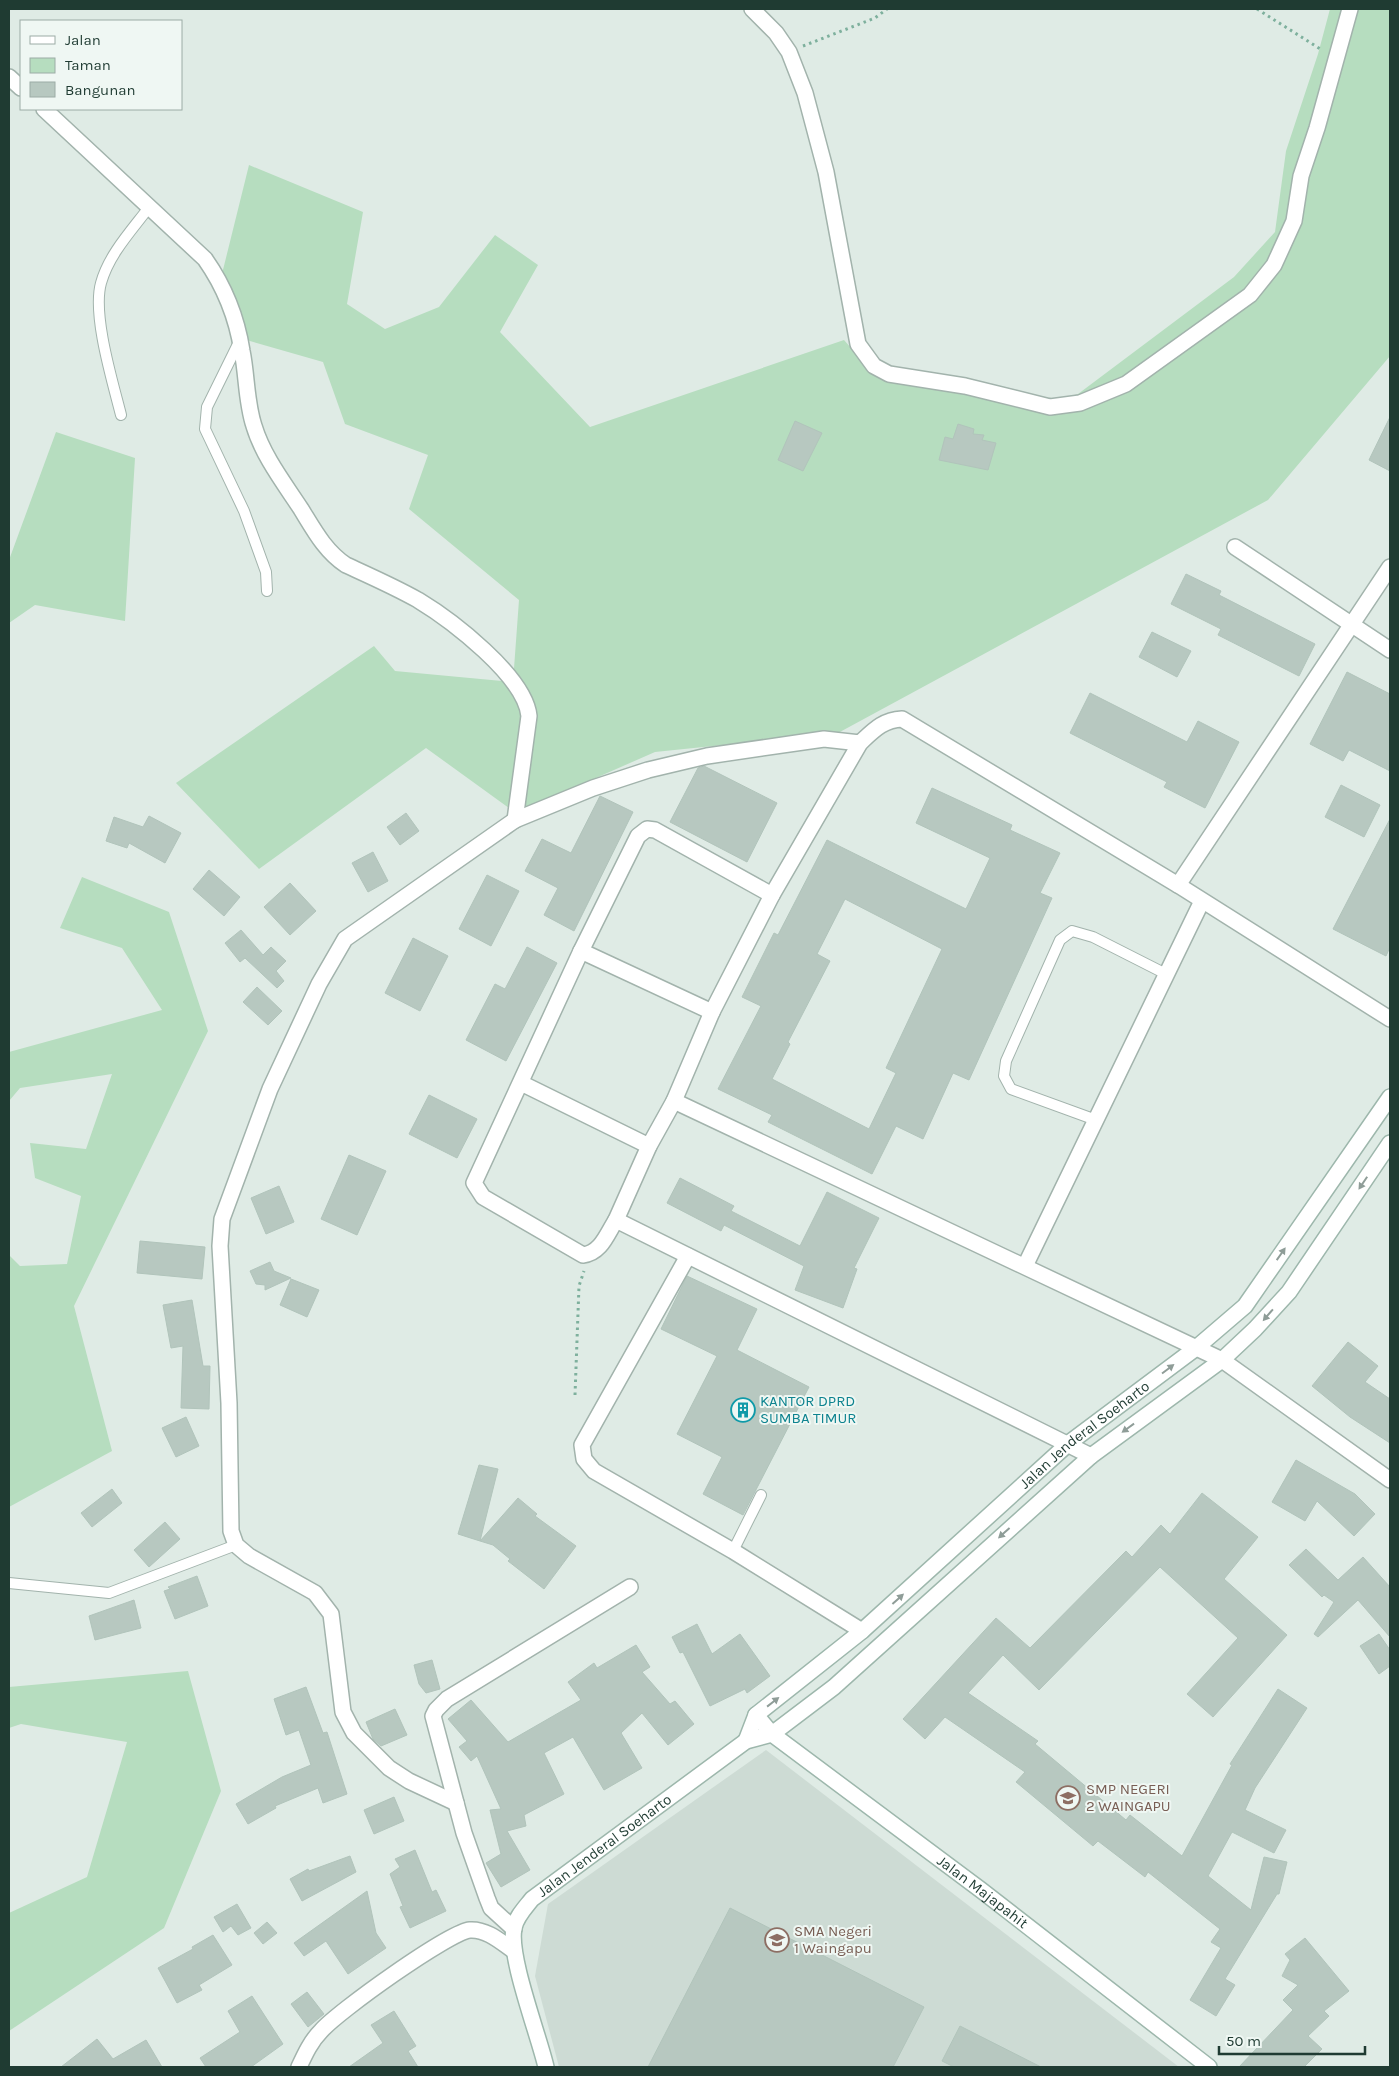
<svg xmlns="http://www.w3.org/2000/svg" width="1399" height="2076" font-family="Karla,sans-serif">
  <style>
    .built { fill: #cddbd4 }
    .green { fill: #b6ddbf }
    .building { fill: #b7c8c0; stroke: #b1c4bb; fill-rule: evenodd }
    .lines { fill: none; stroke-linecap: round; stroke-linejoin: round }
    .lane-casing { stroke: #a2b3ac; stroke-width: 12 }
    .street-casing { stroke: #a2b3ac; stroke-width: 18 }
    .secondary-casing { stroke: #9db7ac; stroke-width: 18 }
    .path { stroke: #7eb09d; stroke-width: 3; stroke-dasharray: 2.5 4; stroke-linecap: butt }
    .lane { stroke: #fff; stroke-width: 10 }
    .street { stroke: #fff; stroke-width: 15 }
    .secondary { stroke: #fff; stroke-width: 15 }
    .oneway { fill: #8f9d98 }
    .labels { text-anchor: middle; stroke-width: 4; stroke-linejoin: round; paint-order: stroke }
    .culture-label { font-size: 15px; fill: #0d838f; stroke: #eff7f3; text-anchor: start }
    .street-label { font-size: 15px; fill: #1f3b32; stroke: #eff7f3 }
    .education-label { font-size: 15px; fill: #785e54; stroke: #eff7f3; text-anchor: start }
  </style>
  <rect width="100%" height="100%" fill="#dfebe5"/>
  <path class="built" d="M766,1750L1179,2067H559L535,1976L548,1904Z"/>
  <g class="green">
    <path d="M1330,9H1390V356L1268,500L838,733L655,752L516,813L426,748L259,869L176,783L374,646L395,671L513,682L519,600L409,509L428,455L345,424L323,362L236,337L219,286L249,165L363,212L347,304L385,329L439,307L495,235L538,265L500,332L590,427L844,340L874,374L1054,402L1078,394L1234,277L1275,232L1286,151L1318,54Z"/>
    <path d="M56,432L135,458L125,621L35,605L9,623V560Z"/>
    <path d="M82,877L169,912L208,1031L74,1306L112,1451L9,1507V1255L20,1266L67,1264L81,1196L35,1178L30,1143L86,1149L112,1074L20,1088L9,1101V1052L162,1010L122,948L60,928Z"/>
    <path d="M188,1671L221,1791L164,1928L9,2031V1913L87,1877L127,1742L21,1724L9,1728V1687Z"/>
  </g>
  <g class="building">
    <path d="M1390,417V471L1369,460Z"/>
    <path d="M795,421L822,433L803,471L778,460Z"/>
    <path d="M958,424L974,429L973,434L984,435L982,440L996,443L988,470L939,460L945,437L953,439Z"/>
    <path d="M1186,574L1221,591L1219,595L1315,644L1299,676L1218,635L1221,629L1171,604Z"/>
    <path d="M1152,632L1191,651L1177,677L1139,657Z"/>
    <path d="M1347,672L1390,694V771L1349,750L1343,761L1310,744Z"/>
    <path d="M1090,693L1187,742L1198,721L1239,742L1205,808L1164,787L1167,782L1070,733Z"/>
    <path d="M704,766L777,803L747,862L670,822L698,768Z"/>
    <path d="M1341,785L1380,805L1364,837L1325,817Z"/>
    <path d="M932,788L1012,825L1010,830L1060,853L1040,893L1052,898L969,1080L953,1073L923,1139L896,1126L872,1174L768,1122L772,1115L718,1089L761,1006L742,997L774,933L778,935L827,840L966,909L990,858L916,823ZM845,899L942,949L886,1068L896,1073L869,1129L772,1079L790,1044L788,1042L830,961L817,954Z"/>
    <path d="M600,796L633,812L574,931L544,915L558,888L525,871L542,839L571,853Z"/>
    <path d="M406,813L419,831L400,845L387,827Z"/>
    <path d="M149,816L181,833L165,863L129,843L127,848L106,841L114,817L143,827Z"/>
    <path d="M1390,819V947L1386,956L1333,929Z"/>
    <path d="M373,852L388,881L368,892L352,863Z"/>
    <path d="M209,870L240,897L224,916L193,889Z"/>
    <path d="M487,875L519,891L491,946L459,929Z"/>
    <path d="M290,883L316,911L290,935L264,907Z"/>
    <path d="M241,930L263,955L271,947L286,961L276,971L284,981L277,988L245,958L240,962L225,943Z"/>
    <path d="M413,938L448,956L420,1011L385,993Z"/>
    <path d="M527,947L557,963L506,1061L466,1040L495,984L505,989Z"/>
    <path d="M257,987L282,1011L268,1025L243,1002Z"/>
    <path d="M429,1095L477,1119L457,1158L409,1134Z"/>
    <path d="M349,1155L386,1171L357,1235L321,1219Z"/>
    <path d="M680,1178L734,1206L731,1211L800,1246L827,1192L879,1218L854,1268L857,1269L843,1308L795,1290L804,1266L724,1225L721,1231L667,1203Z"/>
    <path d="M279,1186L294,1222L266,1234L251,1198Z"/>
    <path d="M140,1241L205,1247L202,1279L137,1273Z"/>
    <path d="M270,1262L274,1271L291,1278L265,1290V1285L256,1284L250,1271Z"/>
    <path d="M687,1276L757,1309L737,1350L809,1387L743,1515L703,1494L722,1457L677,1434L717,1356L661,1329Z"/>
    <path d="M291,1279L319,1290L307,1317L280,1305Z"/>
    <path d="M192,1300L203,1366H210L209,1409L181,1408L183,1346L171,1348L163,1305Z"/>
    <path d="M1348,1342L1378,1366L1365,1382L1390,1399V1443L1350,1417L1312,1386Z"/>
    <path d="M186,1417L199,1446L176,1457L162,1428Z"/>
    <path d="M1296,1460L1355,1494L1375,1514L1354,1536L1317,1501L1305,1521L1272,1502Z"/>
    <path d="M479,1465L498,1469L480,1541L458,1534Z"/>
    <path d="M112,1489L122,1503L92,1527L81,1513Z"/>
    <path d="M1202,1493L1258,1537L1224,1579L1287,1635L1213,1717L1187,1694L1238,1638L1160,1567L1039,1690L1003,1655L968,1693L1038,1741L1035,1744L1126,1820L1130,1815L1182,1856L1232,1765L1230,1764L1278,1689L1307,1708L1255,1788L1245,1810L1286,1830L1274,1853L1232,1832L1208,1876L1251,1910L1264,1857L1287,1862L1279,1894H1277L1225,1979L1235,1985L1216,2016L1190,2000L1221,1948L1211,1942L1220,1929L1148,1872L1145,1877L1098,1841L1093,1846L1016,1782L1025,1772L945,1717L925,1739L903,1719L996,1618L1030,1648L1126,1551L1132,1557L1161,1525L1170,1534Z"/>
    <path d="M518,1498L537,1514L535,1516L576,1546L544,1589L508,1561L510,1559L493,1545L480,1541Z"/>
    <path d="M165,1522L180,1539L149,1567L134,1550Z"/>
    <path d="M1306,1549L1338,1580L1363,1557L1390,1587V1637L1358,1600L1318,1637L1314,1634L1334,1602L1324,1595L1322,1597L1289,1565Z"/>
    <path d="M197,1576L208,1606L175,1619L164,1591L170,1589L168,1587Z"/>
    <path d="M134,1600L141,1628L95,1640L89,1616Z"/>
    <path d="M697,1624L712,1654L740,1634L770,1676L747,1693L745,1689L710,1706L683,1652L680,1653L672,1637Z"/>
    <path d="M1379,1634L1390,1650V1666L1379,1674L1360,1646Z"/>
    <path d="M636,1645L650,1667L642,1672L670,1704L675,1701L694,1724L668,1745L642,1713L621,1733L642,1768L604,1790L573,1737L544,1753L564,1794L524,1815L526,1826L507,1831L530,1870L501,1887L486,1863L501,1854L490,1810L501,1809L477,1756L471,1761L459,1747L467,1741L448,1719L471,1700L508,1742L581,1700L568,1682L594,1663L597,1668Z"/>
    <path d="M432,1660L440,1689L426,1693L419,1684L414,1665Z"/>
    <path d="M306,1687L323,1733L327,1732L347,1794L323,1803L318,1788L275,1806L276,1808L248,1824L236,1804L282,1777L311,1765L299,1730L286,1735L274,1699Z"/>
    <path d="M395,1709L407,1735L381,1746L373,1739L366,1722Z"/>
    <path d="M394,1797L404,1821L374,1834L364,1810Z"/>
    <path d="M415,1850L432,1892L436,1890L446,1911L410,1928L400,1907L403,1906L390,1874L400,1867L395,1859Z"/>
    <path d="M350,1856L356,1872L302,1901L290,1879L308,1869L309,1871Z"/>
    <path d="M367,1891L376,1933L386,1948L348,1974L326,1941L304,1956L294,1943Z"/>
    <path d="M237,1904L251,1928L238,1935L231,1926L223,1932L214,1917Z"/>
    <path d="M730,1908L924,2007L893,2067H648Z"/>
    <path d="M267,1922L277,1933L263,1944L254,1933Z"/>
    <path d="M213,1935L232,1965L199,1985L202,1990L177,2003L158,1968L193,1949L192,1947Z"/>
    <path d="M1305,1938L1349,1991L1324,2011L1329,2016L1308,2036L1322,2049L1304,2067H1239L1293,2010L1283,2000L1298,1985L1282,1976L1290,1960L1285,1954Z"/>
    <path d="M307,1992L324,2014L308,2027L291,2004Z"/>
    <path d="M252,1996L283,2044L251,2067H206L200,2058L240,2032L228,2011Z"/>
    <path d="M394,2011L416,2046L408,2051L418,2067H349L383,2043L371,2025Z"/>
    <path d="M960,2026L1041,2067H954L942,2061Z"/>
    <path d="M97,2039L113,2059L146,2040L162,2067H61Z"/>
  </g>
  <g class="lines">
    <g class="lane-casing">
      <g id="lane">
        <path d="M240,340L207,407L205,429L244,511L266,572L267,591"/>
        <path d="M121,415C113,383 92,315 101,283C109,254 132,230 150,206"/>
        <path d="M1096,1120L1011,1089L1004,1076L1006,1061L1060,940L1072,931L1093,937L1166,974"/>
        <path d="M733,1551L761,1495"/>
        <path d="M9,1583L109,1593L236,1545"/>
      </g>
    </g>
    <g class="street-casing">
      <g id="street">
        <path d="M752,9L776,33L789,52L805,93L826,172L858,344L874,366L889,374L965,386L1050,407L1080,403L1126,384L1250,295L1274,265L1294,221L1301,176L1317,128L1350,9"/>
        <path d="M9,77L21,88"/>
        <path d="M44,109L205,259C224,286 237,319 242,351C247,375 246,402 254,426C263,456 284,483 301,509C314,530 325,551 346,565C370,576 395,587 418,600C451,620 525,676 529,716L515,820"/>
        <path d="M1235,547L1390,650"/>
        <path d="M1178,885L1390,567"/>
        <path d="M581,951L712,1012"/>
        <path d="M521,1083L649,1146"/>
        <path d="M674,1101L1222,1360L1390,1480"/>
        <path d="M616,1220C607,1234 601,1253 583,1255L483,1197L474,1183L581,951L638,836L647,829L655,830L772,895"/>
        <path d="M688,1256L582,1445L584,1459L594,1471L733,1551L862,1631"/>
        <path d="M1025,1266L1202,901"/>
        <path d="M1091,1456L616,1220L649,1146L674,1101L712,1012L772,895L860,743C874,730 883,720 902,719L1178,885L1390,1019"/>
        <path d="M456,1803L409,1781L389,1768L354,1733L343,1712L331,1614L315,1593L249,1556L236,1545L231,1531L229,1403L220,1246L222,1219L270,1089L319,984L345,939L515,820L593,788L648,770L707,756L824,739L860,743"/>
        <path d="M514,1929L491,1908L487,1898L464,1833L433,1716L436,1710L447,1699L630,1587"/>
        <path d="M299,2067C305,2054 311,2041 321,2031C337,2012 449,1932 470,1930C487,1929 501,1942 514,1951"/>
      </g>
    </g>
    <g class="secondary-casing">
      <g id="secondary">
        <path id="s1" d="M756,1715L772,1734L981,1890L1209,2067"/>
        <path id="s2" d="M746,1741L756,1715L862,1631L1069,1443L1196,1348L1245,1306L1390,1097"/>
        <path id="s3" d="M546,2067C539,2036 508,1956 514,1928C516,1917 525,1908 532,1899L746,1741L772,1734L834,1687L1091,1456L1222,1360L1255,1329L1289,1292L1390,1143"/>
      </g>
    </g>
    <g class="path">
      <path d="M1257,9L1322,50"/>
      <path d="M803,46L875,18L887,9"/>
      <path d="M575,1395L579,1286L584,1271"/>
    </g>
    <use href="#lane" class="lane"/>
    <use href="#street" class="street"/>
    <use href="#secondary" class="secondary"/>
  </g>
  <defs><path id="oneway-solid" d="M-6-.8H1V-3.2L6.5 0L1 3.2V.8H-6Z" transform="scale(1.25)"/></defs>
  <g class="oneway">
    <use href="#oneway-solid" transform="translate(1363 1183) rotate(124)"/>
    <use href="#oneway-solid" transform="translate(1281 1254) rotate(-55)"/>
    <use href="#oneway-solid" transform="translate(1268 1315) rotate(131)"/>
    <use href="#oneway-solid" transform="translate(1168 1369) rotate(-37)"/>
    <use href="#oneway-solid" transform="translate(1128 1428) rotate(144)"/>
    <use href="#oneway-solid" transform="translate(1004 1533) rotate(138)"/>
    <use href="#oneway-solid" transform="translate(898 1599) rotate(-42)"/>
    <use href="#oneway-solid" transform="translate(773 1702) rotate(-38)"/>
  </g>
  <defs>
    <g id="building-ring" transform="scale(1.25)"><circle r="9.5" fill="#eff7f3" stroke="#0f9aa8" stroke-width="1.5"/><path d="M-4-6H4V6H1V3H-1V6H-4ZM-2.5-4.3h1.7v1.8h-1.7ZM.8-4.3h1.7v1.8H.8ZM-2.5-1h1.7V.8h-1.7ZM.8-1h1.7V.8H.8Z" fill="#0f9aa8"/></g>
    <g id="school-ring" transform="scale(1.25)"><circle r="9.5" fill="#eff7f3" stroke="#8d6e63" stroke-width="1.5"/><path d="M0-5L7-2L0 1L-7-2ZM-4 1L0 2.5L4 1V4Q0 6-4 4Z" fill="#8d6e63"/></g>
  </defs>
  <g fill-rule="evenodd">
    <use href="#building-ring" x="743" y="1410"/>
    <use href="#school-ring" x="1068" y="1798"/>
    <use href="#school-ring" x="777" y="1940"/>
  </g>
  <g class="labels">
    <g class="culture-label">
      <text x="760" y="1406">KANTOR DPRD<tspan x="760" dy="17">SUMBA TIMUR</tspan></text>
    </g>
    <g class="street-label">
      <text dy="5" stroke="none"><textPath href="#s2" startOffset="460">Jalan Jenderal Soeharto</textPath></text>
      <text dy="5" stroke="none"><textPath href="#s3" startOffset="268">Jalan Jenderal Soeharto</textPath></text>
      <text dy="5" stroke="none"><textPath href="#s1" startOffset="288">Jalan Majapahit</textPath></text>
    </g>
    <g class="education-label">
      <text x="1086" y="1794">SMP NEGERI<tspan x="1086" dy="17">2 WAINGAPU</tspan></text>
      <text x="794" y="1936">SMA Negeri<tspan x="794" dy="17">1 Waingapu</tspan></text>
    </g>
  </g>
  <rect width="1399" height="2076" fill="none" stroke="#1f3b32" stroke-width="20"/>
  <rect x="20" y="20" width="162" height="90" fill="#eff7f3" stroke="#9caca6"/>
  <rect x="30" y="36" width="25" height="8" fill="#ffffff" stroke="#9caca6"/>
  <text x="65" y="45" font-size="15" fill="#1f3b32">Jalan</text>
  <rect x="30" y="58" width="25" height="15" fill="#b6ddbf" stroke="#9caca6"/>
  <text x="65" y="70" font-size="15" fill="#1f3b32">Taman</text>
  <rect x="30" y="82" width="25" height="15" fill="#b7c8c0" stroke="#9caca6"/>
  <text x="65" y="95" font-size="15" fill="#1f3b32">Bangunan</text>
  <path d="M1219 2046v8h146v-8" fill="none" stroke="#1f3b32" stroke-width="2.5"/>
  <text x="1226" y="2046" font-size="15" fill="#1f3b32" stroke="#eff7f3" stroke-width="4" paint-order="stroke">50 m</text>
</svg>
